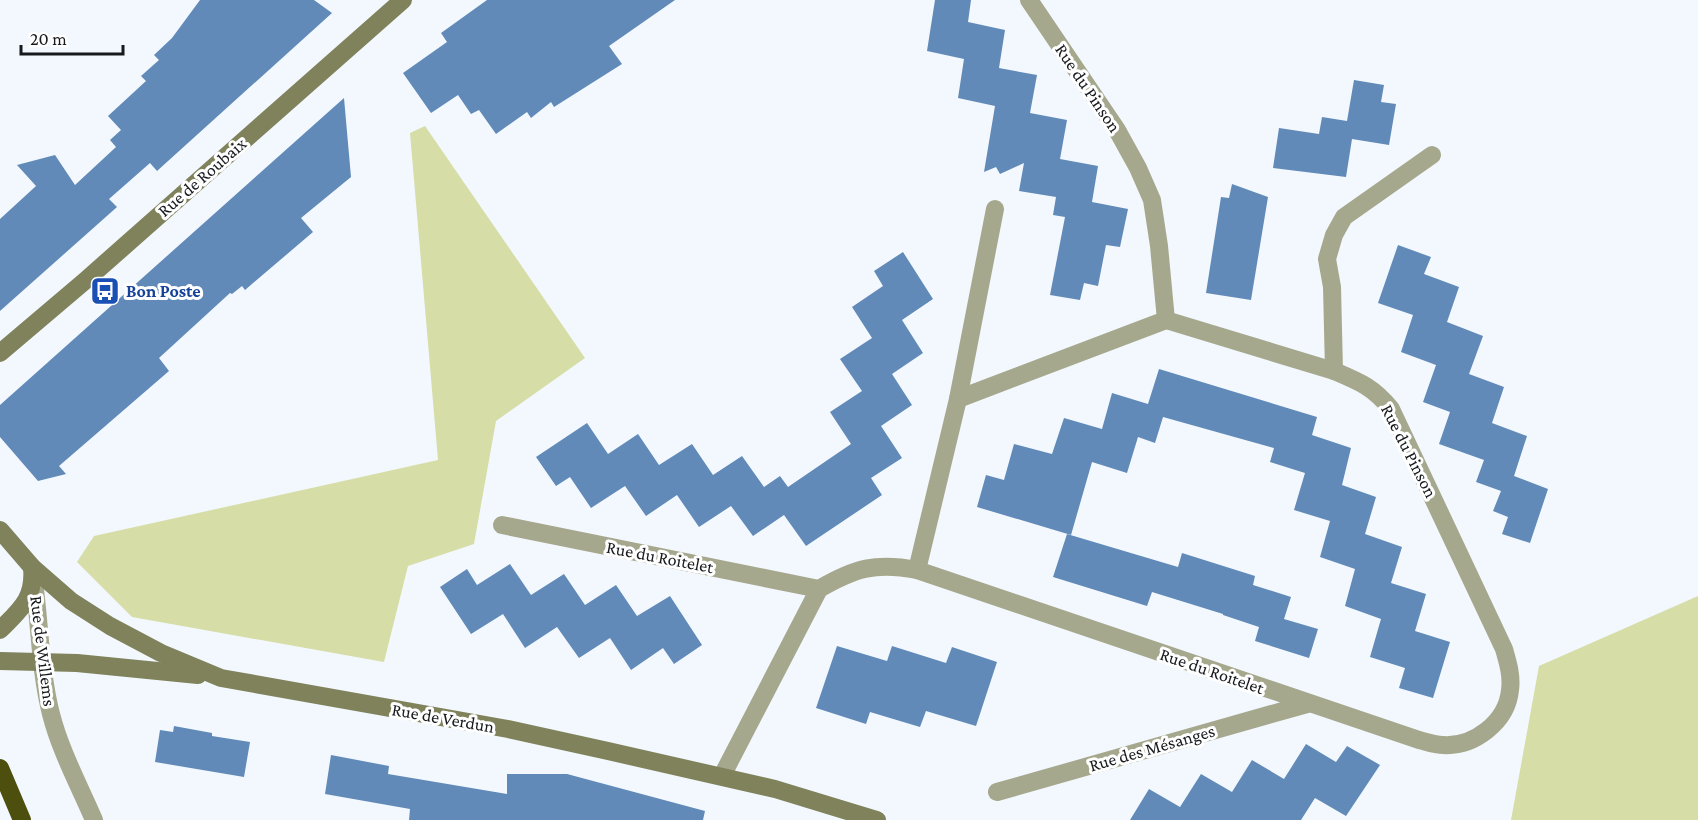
<svg xmlns="http://www.w3.org/2000/svg" width="1698" height="820" font-family="'Crimson Pro',serif">
  <style>
    .green { fill: #d6dda6 }
    .building { fill: #618ab8 }
    .lines { fill: none; stroke-linecap: round; stroke-linejoin: round }
    .street { stroke: #a6a88d; stroke-width: 18 }
    .secondary { stroke: #7f825a; stroke-width: 18 }
    .highway { stroke: #4d4f0e; stroke-width: 18 }
    .labels { text-anchor: middle; stroke-width: 6; stroke-linejoin: round; paint-order: stroke }
    .street-label { font-size: 18px; fill: #17191c; stroke: #fff }
    .transit-label { font-size: 18px; font-weight: bold; fill: #164399; stroke: #fff; text-anchor: start }
  </style>
  <rect width="100%" height="100%" fill="#f2f8fe"/>
  <g class="green">
    <path d="M425,126L585,358L496,421L474,544L408,566L384,662L132,617L77,562L94,536L438,460L410,133Z"/>
    <path d="M1698,596V820H1511L1539,666Z"/>
  </g>
  <g class="building">
    <path d="M200,0H314L332,13L157,171L150,163L109,199L117,207L0,311V219L36,186L17,165L55,155L75,185L116,147L110,140L121,130L108,116L146,81L141,76L159,60L154,55L172,38Z"/>
    <path d="M487,0H675L609,46L622,64L554,107L551,102L531,118L527,112L496,134L479,110L471,114L458,95L431,113L403,73L447,42L441,33Z"/>
    <path d="M935,0H971L968,22L1005,30L999,68L1037,75L1030,113L1067,120L1060,159L1098,166L1092,202L1128,209L1120,247L1106,245L1098,286L1084,283L1080,300L1050,295L1065,217L1053,215L1056,197L1019,191L1024,163L1000,174L996,167L984,172L995,106L958,98L964,59L927,51Z"/>
    <path d="M1354,80L1384,85L1381,102L1396,104L1389,145L1352,139L1346,177L1273,168L1279,128L1319,134L1322,117L1347,121Z"/>
    <path d="M344,98L351,177L301,218L313,232L245,290L242,286L232,294L230,293L159,358L169,371L59,466L66,474L38,481L0,437V405Z"/>
    <path d="M1232,184L1268,197L1251,300L1206,293L1221,197L1229,198Z"/>
    <path d="M1398,245L1431,257L1424,274L1459,287L1447,322L1483,336L1469,374L1504,387L1492,423L1527,436L1514,476L1548,489L1530,543L1502,534L1508,517L1493,511L1501,491L1476,482L1484,460L1439,444L1450,412L1423,402L1436,365L1401,352L1413,315L1378,303Z"/>
    <path d="M903,252L933,299L902,320L923,353L892,374L912,405L881,426L902,458L871,478L882,495L806,546L784,515L753,536L731,506L699,527L677,495L646,516L625,486L591,508L570,477L556,486L536,457L587,423L608,454L638,434L659,465L692,444L713,475L742,456L764,487L780,476L788,487L851,444L830,412L862,391L840,359L872,338L852,307L883,286L874,271Z"/>
    <path d="M1159,369L1317,417L1312,435L1351,448L1342,485L1376,497L1365,534L1402,547L1391,583L1426,594L1415,631L1450,642L1433,698L1399,688L1405,668L1370,657L1381,619L1345,606L1355,569L1320,557L1330,521L1294,510L1305,473L1270,462L1274,448L1163,417L1155,443L1138,437L1127,473L1092,462L1071,535L977,507L986,475L1004,480L1014,444L1052,454L1064,418L1102,429L1112,393L1148,404Z"/>
    <path d="M1067,534L1178,567L1182,553L1255,576L1253,585L1291,597L1284,619L1318,629L1309,658L1255,641L1259,627L1223,615V614L1152,592L1147,606L1053,577Z"/>
    <path d="M510,564L531,595L564,574L585,605L616,585L637,616L670,596L702,645L674,664L663,648L631,670L610,638L579,658L557,627L525,648L503,614L471,634L440,587L467,569L477,585Z"/>
    <path d="M837,646L887,661L892,646L946,663L952,647L997,662L976,726L926,711L920,727L870,712L866,724L816,708Z"/>
    <path d="M174,726L212,733V736L250,742L244,777L155,762L160,730L173,732Z"/>
    <path d="M1306,744L1336,762L1347,746L1380,765L1346,816L1315,798L1301,820H1130L1149,789L1180,807L1201,774L1232,792L1252,760L1284,779Z"/>
    <path d="M331,755L389,766L388,774L507,794V774H567L705,811L703,820H409L410,809L325,794Z"/>
  </g>
  <g class="lines">
    <g class="street">
      <path d="M995,209L958,399L1166,320"/>
      <path d="M1334,371L1332,287L1327,259L1334,235L1344,217L1432,155"/>
      <path d="M502,525L819,589"/>
      <path d="M917,570L958,399"/>
      <path d="M34,582C40,625 40,671 51,714C60,750 79,785 94,820"/>
      <path d="M722,776L819,589C855,568 876,562 917,570L1419,740C1427,742 1435,745 1443,745C1474,747 1507,722 1510,690C1512,676 1508,663 1504,649L1391,409C1373,387 1360,382 1334,371L1166,320L1159,246L1152,200L1138,168L1117,130L1029,0"/>
      <path d="M997,792L1307,704"/>
    </g>
    <g class="secondary">
      <path d="M0,353L86,280L403,0"/>
      <path d="M0,530L32,567L71,601L110,626L161,653L221,678L508,729L608,751L775,789L877,820"/>
      <path d="M0,630C21,609 35,598 32,567"/>
      <path d="M0,661L77,663L198,675"/>
    </g>
    <path class="highway" d="M0,768L22,820"/>
  </g>
  <defs>
    <g id="bus-square" transform="scale(1.5)"><rect x="-9" y="-9" width="18" height="18" rx="4" fill="#1a4fb4" stroke="#fff"/><path d="M-5-6H5V4H4V6H2V4H-2V6H-4V4H-5ZM-3.5-4V0h7V-4ZM-3.5 1.2v1.5H-2V1.2ZM2 1.2v1.5H3.5V1.2Z" fill="#fff"/></g>
  </defs>
  <g fill-rule="evenodd">
    <use href="#bus-square" x="105" y="291"/>
  </g>
  <g class="labels">
    <g class="street-label">
      <text transform="translate(1088 88) rotate(56)" y="6">Rue du Pinson</text>
      <text transform="translate(202 177) rotate(-41)" y="6">Rue de Roubaix</text>
      <text transform="translate(1409 451) rotate(63)" y="6">Rue du Pinson</text>
      <text transform="translate(660 557) rotate(11)" y="6">Rue du Roitelet</text>
      <text transform="translate(43 651) rotate(83)" y="6">Rue de Willems</text>
      <text transform="translate(1212 671) rotate(19)" y="6">Rue du Roitelet</text>
      <text transform="translate(443 718) rotate(10)" y="6">Rue de Verdun</text>
      <text transform="translate(1152 748) rotate(-16)" y="6">Rue des Mésanges</text>
    </g>
    <g class="transit-label">
      <text x="126" y="297">Bon Poste</text>
    </g>
  </g>
  <path d="M21 45v9h102v-9" fill="none" stroke="#17191c" stroke-width="3"/>
  <text x="30" y="45" font-size="18" fill="#17191c" stroke="#ffffff" stroke-width="4.5" paint-order="stroke">20 m</text>
</svg>
